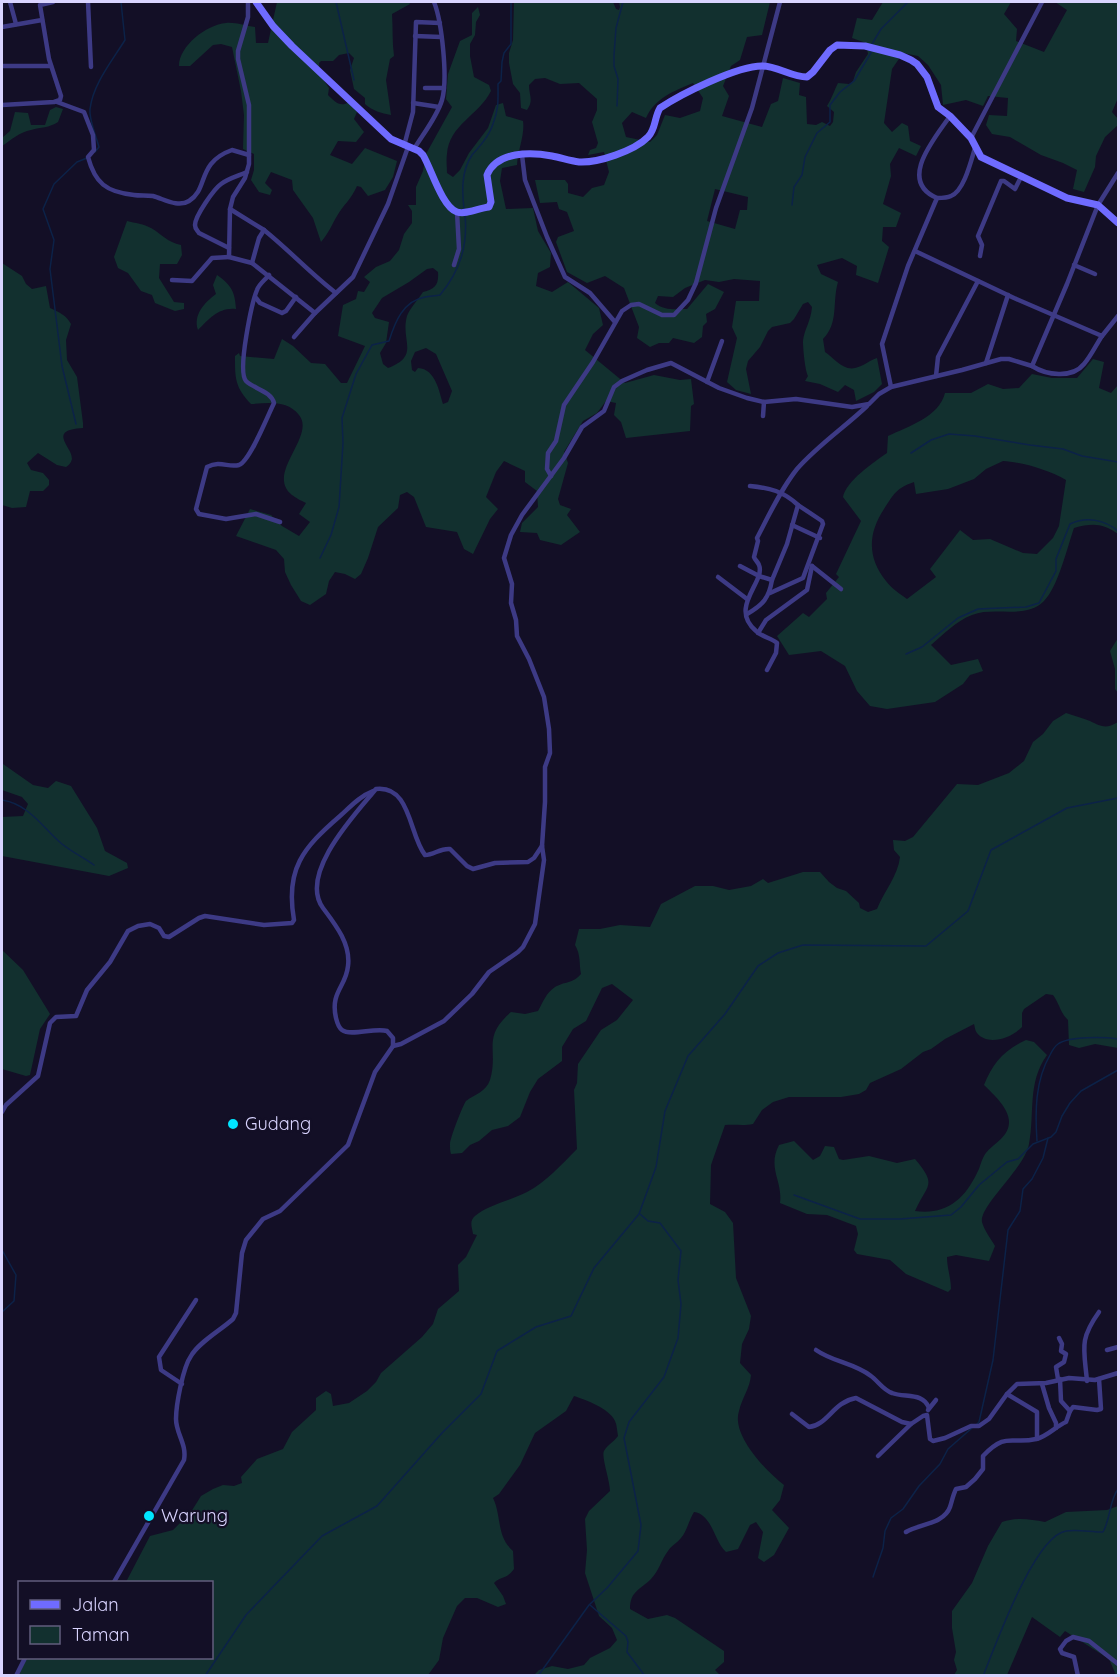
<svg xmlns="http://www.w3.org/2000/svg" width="1120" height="1677" font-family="Quicksand,sans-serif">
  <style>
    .green { fill: #12302f; fill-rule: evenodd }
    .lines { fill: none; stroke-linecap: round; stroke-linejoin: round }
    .stream { stroke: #0c2248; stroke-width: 1.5 }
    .street { stroke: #3d3a85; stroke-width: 4.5 }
    .secondary { stroke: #6f6bff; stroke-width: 7 }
    .poi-dot { fill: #00e5ff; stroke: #130f26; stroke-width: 2 }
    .labels { text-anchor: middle; stroke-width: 4.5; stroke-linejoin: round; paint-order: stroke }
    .poi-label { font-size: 18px; fill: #d9d4ff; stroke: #130f26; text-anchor: start }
  </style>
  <rect width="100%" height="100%" fill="#130f26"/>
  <g class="green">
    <path d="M277,2H409L410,4L392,14C393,28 392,42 394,56L390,59L386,80L391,115C381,113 373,111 365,104V98L354,89L350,70L354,58L349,53L339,55L333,61H321L319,63L320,75L329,88L328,95C334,101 340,108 349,102L357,112L354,119L364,132L356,142L338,141L330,155L352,164L365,148L397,161L393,177L385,190L368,196L361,187L357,186C351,200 343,205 337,216C331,226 330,231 321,242L313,218L293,190L292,180L271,172L265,183L272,190L270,195L259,192L251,180L254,170V154L243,149L244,115L241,91L232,47L221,44L213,45L190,66H179C179,46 206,25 226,23C235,22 246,26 255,27L256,43H268Z"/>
    <path d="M514,2H613L616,9L619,10L620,7L619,2H770L762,35L747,37L740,60L731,66L723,86L729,96L722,116L762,127L771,104L778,101L783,78L800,83L799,95L806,97L807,124L816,125L822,122L830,126L833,122L834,112L827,106C832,98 834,91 838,83L849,84L853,81L856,72L868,54L866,43L852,38L857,18L872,20L883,2H1011L1004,14L1017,29L1016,41L1044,52L1067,10L1055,2H1118V98L1112,112L1118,119V125L1105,137L1096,156L1095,167L1084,192L1073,189L1077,170L1063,163L1041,155L1010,137L992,134L986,125L989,115L1007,116L1008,98L988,96L983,106L966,100L943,105L941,85L928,65L918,56L903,53L892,69L884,123L892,132L902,123L908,126L910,141L921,146L916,156L899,148L890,164L891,176L883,204L901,213L896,227H883L882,241L889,247L878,283L856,275L857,266L842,258L817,265L821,274L838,282C832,302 839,323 823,339L825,352C833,357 843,371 855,368C862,367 870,360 877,358L882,384L874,392L856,401L854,390L845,385L838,392L820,384L805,381L808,376C805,370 803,349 803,341C804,330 811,321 812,307L808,302L803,304L794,319L790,323L772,327L768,331L760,347L748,361L746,369L751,394L736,390L727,382L737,338L732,327L736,301H759L760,281L734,279L719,282L705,280L685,288L673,297L658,296L655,303C664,311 676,309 687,309L708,284L724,292L715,309L706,314L707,322L703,326L702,337L694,343L673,338L669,343H659L650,347L637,338L639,327L624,288L605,276L587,283L567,272L556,242L558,237L574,231L567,212L559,209L557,202L540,203L535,180H565L568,184V193L583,197L592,188L604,185L609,172L604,152L588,155L590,150L596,148L598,143L592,122L597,110V99L579,83L560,84L545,78L535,79L529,85C529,96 534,100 527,110L521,108L520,93L513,84L509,63V53L513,40ZM693,83L703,98L700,111L680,118L665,115L657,135L650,142L626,137L622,123L632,112L646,118C655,98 674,91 693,83ZM715,189L748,197L747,210H740L735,229L707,221Z"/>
    <path d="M478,7L480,15L476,22L475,35L470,44V56L474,77L489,85L491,91C479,115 449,125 447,154C446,160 447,167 447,173L453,177L460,170L469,153L488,128L496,105L503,103L506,116L523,121C525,135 518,149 517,165L502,168L500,181L506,209L533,208L538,231L551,253L550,267L538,273L536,286L552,292L568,282L599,308L603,325L593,334L585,350L625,383L654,375L680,380L691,379L694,404L691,406L690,431L626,438L621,422L614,415L616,403L606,401L597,413L583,421L564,452L568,463L558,499L560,505L571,509L567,515L580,532L561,545L540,540L537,533L520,532L522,523L538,507L537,491L525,482V471L504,461L496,472L486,497L498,509L490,519L473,554L464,549L457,532L426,527L414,497L407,492L400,495L398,508L378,527L368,558L361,574L355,579L345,574L335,572L329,581L326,594L310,605L301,601L291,585L285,572L284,559L276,550L236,536L250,509L271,515L282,526L299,536L310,522L299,514L306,503C296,498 285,493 284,481C282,460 313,432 299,415C287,400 269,403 251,404C235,387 235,379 235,356L239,353L240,356L274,359L282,339L293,346L311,363L325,364L341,383H347L365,346L338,336L343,305L356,299L358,291L364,292L370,282L364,277L376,267L390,261L399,250L404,234L412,223V211L408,205H416V187L423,171L426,154L452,107L446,99L448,74L460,41L472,35V13ZM433,268L438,272C439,285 435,289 423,292C419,298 409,310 407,316C400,341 421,355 388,368L383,364L380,353L386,343L389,322L375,318L372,313L382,298L409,282L427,269ZM426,348L436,354L452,391L448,402L443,404C439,392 436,369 418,368L415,372L412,370L411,361L415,352Z"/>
    <path d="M56,107L63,109L58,122C49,128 41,127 31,130C20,132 11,140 2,146V138L10,131L15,112L28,113L31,125H45L50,110Z"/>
    <path d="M127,221C135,223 144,224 151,228C163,235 167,242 181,245L182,255L177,264H160L159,278L174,302L184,303V309L175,311L155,303L152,295L141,291L128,273L118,268L114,257Z"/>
    <path d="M2,263L22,276L26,284L32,289L46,286L50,308C59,312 66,315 71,324L66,340L67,360L77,377L83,423V428C46,430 73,447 72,459C71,463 69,465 66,467L57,465L38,453L27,463L31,470L43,473L49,480V485L43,491H30L26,507L12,508L2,505Z"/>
    <path d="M217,275C231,285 235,291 236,309C219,307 209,319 198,330C193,315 204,303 216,294L213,285Z"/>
    <path d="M1093,359L1104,362L1099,388L1111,393L1118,385V534C1103,523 1092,523 1074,528C1067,548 1058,587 1044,601C1025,620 995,606 972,615C956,621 944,634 931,645L951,665L978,659L983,671L970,675L963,684L935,702L887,709L870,706L857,691L845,666L821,651L789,655L777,636L803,613L809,617L827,599L826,593L839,577L836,574L861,521L843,497C846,481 874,462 887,453L888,436C909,426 939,417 945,393H971L988,384L1003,389L1019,388L1032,374L1052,378H1077ZM1003,461C1022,462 1049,470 1066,480L1059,526L1053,538L1037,554L1023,553L990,539L973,540L960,530L930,569L936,577L907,599C900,594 891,588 886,581C867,558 868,533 884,509C894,494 896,488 914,482L916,494L948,489L974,479L986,469Z"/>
    <path d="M1118,638V693L1115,689V669L1110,651Z"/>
    <path d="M1066,713C1074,716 1083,718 1090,721C1102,727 1106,729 1118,722V1048L1095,1044L1079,1048L1069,1045L1068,1020C1061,1014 1059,1003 1053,995L1046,994L1024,1009L1022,1013V1027C1013,1037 988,1047 977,1033C975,1031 975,1027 974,1024L945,1039L931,1049L923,1052L901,1069L870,1083L866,1090L859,1094L841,1097H789L773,1102L762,1110L753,1124C743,1126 735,1124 725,1125L711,1165L710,1204L725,1212L733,1223L736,1278L751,1316L749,1329L742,1344L740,1363L751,1375C750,1388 742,1398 739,1411C731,1435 766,1471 784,1485L780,1500L772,1510L789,1528L774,1555L764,1562L758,1558L763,1532L756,1522L750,1525L738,1549L726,1552C714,1541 712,1514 694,1512C689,1520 687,1531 681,1538C677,1543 671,1546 668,1551C661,1560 659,1571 651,1579C640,1590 630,1591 630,1609L648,1619L667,1615L675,1618L724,1651V1662L715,1670L720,1675H742H534L539,1670L552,1666L568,1669L584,1665L590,1658L610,1648L617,1640L612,1628L599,1616L585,1573L587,1550L585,1519L589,1511L610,1491C610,1481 601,1456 604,1451C607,1445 614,1442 618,1436C617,1431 617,1425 615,1421C609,1408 586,1400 574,1396L566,1411L535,1433L520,1465L499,1494L493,1498C502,1517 496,1536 513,1551L514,1569C506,1580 501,1576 494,1583L503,1596L506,1604L498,1607L477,1598H465L457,1606L443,1638L439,1660L428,1675L19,1676L26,1658H212V1582H126L150,1536L173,1530L191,1512L201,1496L213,1489L223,1485L234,1486L242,1483L241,1477L257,1459L283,1449L292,1432L316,1410V1398L326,1391L331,1394L333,1406L349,1403L367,1391L376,1382L381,1373L422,1337L433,1324L438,1309L459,1291L458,1265L466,1257L477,1235L473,1234C472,1227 469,1221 475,1216C487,1205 512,1200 527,1192C546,1182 562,1164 577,1149L574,1090L577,1083L578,1064L601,1030L617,1020L633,1000L612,984L602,988L586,1021L573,1029L562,1047V1061L538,1079L530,1092L520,1117L508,1126L492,1130L479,1141L470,1145L462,1153L451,1154C450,1151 450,1148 450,1144C450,1138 463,1105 466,1101C475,1094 486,1092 490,1080C499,1050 481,1038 511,1012L525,1014L538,1011C543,1002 546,993 555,987C566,981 572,984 581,974C579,964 581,955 575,945L579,929H600L620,925L650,927L661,904L695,886H713L729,890L751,886L763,879L768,883L803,872H820L829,882L837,888L846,891L859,903L860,908L868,912L877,909C884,891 898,876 900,857L894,850L893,840L905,841L913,837L957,784L978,785L1009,773L1024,761L1033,742L1043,734L1053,721Z"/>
    <path d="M2,755L3,764L33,785L48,788L56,781L71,786L97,828L105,851L127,863L128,868L109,876L2,856V817L23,816L28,804L22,797L2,790Z"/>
    <path d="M2,950L23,970L50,1014L40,1029L30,1075L26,1076L2,1069Z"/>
    <path d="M1026,1040L1034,1042L1047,1055C1027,1083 1035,1113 1029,1144C1025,1168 979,1206 982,1222C984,1230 991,1239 995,1246L989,1261L956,1255L947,1257C947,1268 951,1278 951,1289L948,1292L906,1274L890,1260L857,1254L854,1250L858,1234L856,1226L827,1215L807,1214L780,1203C783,1181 767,1168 779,1145L794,1141L813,1160L820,1156L825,1146L834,1147L839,1159L843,1160L869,1156L897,1163L915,1159C938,1186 927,1184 915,1211C946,1215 964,1200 977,1173C980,1168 981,1161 984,1156C991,1144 1008,1139 1009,1123C1010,1109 994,1095 984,1085C993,1063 1004,1050 1026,1040Z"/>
    <path d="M1118,1506V1675H1116L1109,1659L1065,1631L1060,1637L1032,1617L1007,1675H954L957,1670L954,1660L956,1652L952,1628V1611L972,1583L988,1546L1002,1522C1017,1517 1029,1519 1045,1522L1066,1512L1107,1510Z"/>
  </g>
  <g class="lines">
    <g class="stream">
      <path d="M336,2L354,80"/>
      <path d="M872,44L881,29L908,2"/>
      <path d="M617,106L618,79L614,66V55L616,28L623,2"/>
      <path d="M95,152L99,147C96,136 89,120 90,109C93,84 112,61 125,40L121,2"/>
      <path d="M792,205L794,187L802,175L805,157L817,133L830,122V105L840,92L854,81L872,51"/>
      <path d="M464,209C462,192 461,171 472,155C480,146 489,136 493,124C499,108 498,100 498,84L501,81L502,62L504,53L511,44V2"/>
      <path d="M76,424L62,366L50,269L54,240L43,209L54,184L77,162L87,158"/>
      <path d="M911,453L931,440L949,434L975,436L1030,445L1063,449L1082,456L1118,462"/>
      <path d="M320,558L331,535L339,507L343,443L342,418L356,374L372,345L389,341C395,322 403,301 425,297C430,296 435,296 440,295C460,271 468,246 465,214"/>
      <path d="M906,654L922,647L958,618L978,609L1026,607L1039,603L1056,571V559L1070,524C1087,516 1105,520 1118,531"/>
      <path d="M2,800C29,804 43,828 62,844C72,852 84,858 94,865"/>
      <path d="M1037,1141C1035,1112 1035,1081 1050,1055C1052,1051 1055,1046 1058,1044C1069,1036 1105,1037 1118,1039"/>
      <path d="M794,1195L860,1219H900L951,1215L961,1207L979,1185L1007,1162L1018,1159L1033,1144L1051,1137L1056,1132L1062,1116L1070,1103L1081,1091L1118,1070"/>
      <path d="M2,1250L16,1275L14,1301L2,1312"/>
      <path d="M976,1425L979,1422L993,1360L1008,1230L1020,1211L1023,1189L1032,1179L1043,1158L1048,1138"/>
      <path d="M873,1577L883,1548L885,1531L891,1518L903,1509L919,1486L940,1464L948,1449L972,1428"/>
      <path d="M590,1605L626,1636L628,1642L627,1652L645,1676"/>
      <path d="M205,1676L246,1615L322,1536L377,1506L442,1433L481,1394L497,1351L536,1327L571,1316L594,1268L639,1214L656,1167L665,1111L688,1056L725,1014L758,966L778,953L803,945L926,946L968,911L991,850L1067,808L1118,798"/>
      <path d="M538,1676L589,1605L607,1588L638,1551L641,1525L624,1438L629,1422L664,1377L678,1338L681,1304L678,1280L681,1251L660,1223L648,1221L640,1214"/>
      <path d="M983,1676C995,1647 1034,1536 1066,1531C1077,1529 1091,1532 1103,1532C1111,1518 1109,1501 1118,1489"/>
    </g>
    <g class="street">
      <path d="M10,2L16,24"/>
      <path d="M88,2L91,67"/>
      <path d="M248,2V17L238,51V59L249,105V164L245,178L233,197L230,209L264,230L259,238L252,263"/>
      <path d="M2,27L42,20"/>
      <path d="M415,36L441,37"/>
      <path d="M2,66H51"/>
      <path d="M425,88H444"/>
      <path d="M57,102L84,112L93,135L94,150L88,157C95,183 106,192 134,195C140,196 147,195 153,196C164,199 178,208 189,201C209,189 196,163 232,150L249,155"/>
      <path d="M413,103L439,107"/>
      <path d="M2,105L54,102L60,100L61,96L49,59L40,5L53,2"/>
      <path d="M971,138L1042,2"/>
      <path d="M404,146L413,112L416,22L440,23"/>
      <path d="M414,149C423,134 437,117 442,100C448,79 442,22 434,2"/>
      <path d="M522,155L525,180L547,237L565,277L590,293L615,322"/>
      <path d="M937,198C941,198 947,198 951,196C964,191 971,161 975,148"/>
      <path d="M230,209L229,257L252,263L315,313L353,277L388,204L408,147"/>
      <path d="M264,230C289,250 311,274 336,293"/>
      <path d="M229,248L199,233C197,230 195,229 195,225C195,216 214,189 221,184C229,178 238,176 247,172"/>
      <path d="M915,251L1014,298L1102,336L1118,316"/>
      <path d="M980,256L982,245L978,236L1001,181H1004L1015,189L1022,175"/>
      <path d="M454,265L459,249L457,212"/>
      <path d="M1074,265L1095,274"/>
      <path d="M269,275C265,280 259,284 257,290C252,302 237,371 246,381C254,389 271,391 274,403C268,415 250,461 239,465C228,468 221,460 207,467L196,509L199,514L226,519L256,514L280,522"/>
      <path d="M172,280L192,281L212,258L229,257"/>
      <path d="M256,298L260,303L282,313L286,311L296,297"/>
      <path d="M294,337L315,313"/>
      <path d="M986,363L1008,295"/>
      <path d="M1032,366C1046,375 1072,379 1084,364C1091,356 1096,345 1102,336"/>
      <path d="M936,376L938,357L978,281"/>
      <path d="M707,382L722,341"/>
      <path d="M891,387L882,344L908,266L937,198C897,181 935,138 950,116"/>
      <path d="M763,416L764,402"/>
      <path d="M551,476L547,469L548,453L556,441L564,405L593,362L622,311L631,305L639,304L662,315H674L688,300L696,283L716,208L752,108L780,2"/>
      <path d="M792,525L820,538"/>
      <path d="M740,566L759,576L772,580L787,544L798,505C783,491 770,488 750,486"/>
      <path d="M812,566L841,589"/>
      <path d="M718,577L747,599"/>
      <path d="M770,593L803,578L823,524L822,521L798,505"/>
      <path d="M747,614C763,605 769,598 772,580"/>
      <path d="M758,633L766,620L807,590L812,566"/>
      <path d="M767,670L776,653L777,643C771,638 762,637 756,631C728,607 766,582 759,565C758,562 755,560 754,557L758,541L757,538C769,515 781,489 797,469C818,445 845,427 867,406"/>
      <path d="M393,1046L401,1044L444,1021L472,994L489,972L518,952L523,947L535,924L544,860L542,846L545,802V767L550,753L549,729L544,697L529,659L517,636L516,620L511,603L512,584L504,558L511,535L522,515L564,458L582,427L604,411L614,387L622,381L647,370L671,363L719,388L747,398L764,402L796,399L852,407L869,404L879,394L891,387L962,370L1001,359H1009L1032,366L1067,284L1098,205L1118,173"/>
      <path d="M2,1112L6,1105L38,1076L50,1023L56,1017L76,1016L87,990L110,962L128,931L138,926L150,924L159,928L164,936L169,937L199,918L205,916L264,925L292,923L294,920C285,869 303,848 340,816C350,807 360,796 373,791"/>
      <path d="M816,1350C833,1362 854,1363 871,1376C878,1381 883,1390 892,1393C905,1398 923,1392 929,1408"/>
      <path d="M1107,1350L1118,1347"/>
      <path d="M1058,1379L1056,1367L1064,1362L1066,1354L1061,1351L1062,1344L1059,1338"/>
      <path d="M1060,1379L1061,1401L1070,1411"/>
      <path d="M1087,1381C1084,1348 1079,1340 1099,1312"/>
      <path d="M182,1384L161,1370L159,1357L196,1300"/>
      <path d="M1042,1384L1049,1408L1056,1423V1428"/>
      <path d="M1007,1394L1037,1412V1439"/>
      <path d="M928,1410L936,1400"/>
      <path d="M792,1414L809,1427C828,1425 833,1402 856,1398L902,1422L911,1424L923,1416L927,1415L930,1439L933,1441L945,1438L971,1426H979L989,1419L1007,1394L1017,1384L1046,1383L1069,1378L1095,1380L1118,1373"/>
      <path d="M878,1456L911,1424"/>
      <path d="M906,1532C919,1524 944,1524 950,1507C952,1501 953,1495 956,1489L966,1487L975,1479L983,1469V1456C1007,1431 1011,1445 1036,1439C1047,1437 1056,1426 1066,1422L1070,1411L1073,1407L1097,1410L1101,1409L1099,1379"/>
      <path d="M114,1582L184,1460C187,1444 176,1434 176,1419C176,1405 183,1367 191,1356C199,1342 221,1330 233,1319L236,1313L242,1253L246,1240L263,1219L280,1211L348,1145L375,1072L393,1046V1038L387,1031C375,1027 351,1037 342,1030C338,1027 337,1022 336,1018C330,992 346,987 348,966C351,944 335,924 323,908C298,874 356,813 376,789C411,785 409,835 425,855C434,855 440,848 450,849L467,866L473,869L495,863L528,862L534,858L542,846"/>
      <path d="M16,1676L25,1658"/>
      <path d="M1078,1676L1074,1657L1062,1653L1060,1649L1066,1641L1073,1637L1089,1641L1118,1664"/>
    </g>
    <path class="secondary" d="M256,2L273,26L292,46L391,139L419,151L423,155C431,168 442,207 457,212C466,215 479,208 489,207L491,202L487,175C497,151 531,152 552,156C562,158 570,161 579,162C598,163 634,151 648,137C656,129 654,118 660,108C681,94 737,66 762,66C778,66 791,77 807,77L813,72L830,50L837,45L865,46L900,55L911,60L917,64L927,77L938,107L950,116L971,138L981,157L1067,198L1098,205L1118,223"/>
  </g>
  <g class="poi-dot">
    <circle cx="233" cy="1124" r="6"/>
    <circle cx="149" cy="1516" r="6"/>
  </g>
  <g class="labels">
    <g class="poi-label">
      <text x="245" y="1130">Gudang</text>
      <text x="161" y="1522">Warung</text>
    </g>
  </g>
  <rect width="1120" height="1677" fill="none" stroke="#d9d4ff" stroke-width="6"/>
  <rect x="18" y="1581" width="195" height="78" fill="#130f26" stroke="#625e7d" stroke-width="1.5"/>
  <rect x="30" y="1600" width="30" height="9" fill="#6f6bff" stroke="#625e7d" stroke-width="1.5"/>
  <text x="72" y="1611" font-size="18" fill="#d9d4ff">Jalan</text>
  <rect x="30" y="1626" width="30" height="18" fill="#12302f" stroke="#625e7d" stroke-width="1.5"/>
  <text x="72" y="1641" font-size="18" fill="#d9d4ff">Taman</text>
</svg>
